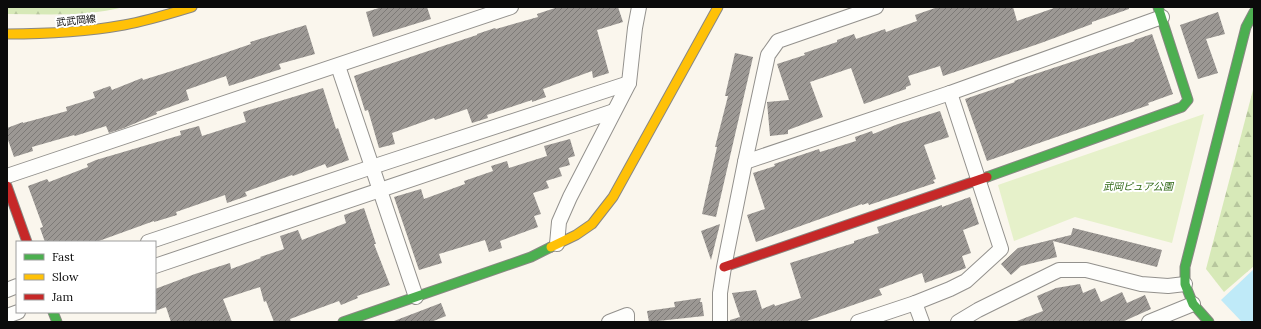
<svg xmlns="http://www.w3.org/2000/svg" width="1261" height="329" font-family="Lora,'Noto Sans JP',serif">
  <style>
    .forest { fill: url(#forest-firs) }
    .park { fill: #e6f1ca }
    .water { fill: #bfeaf8 }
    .building { fill: url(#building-hatch) }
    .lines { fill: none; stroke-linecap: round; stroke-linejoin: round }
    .street-casing { stroke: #93918d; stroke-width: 16 }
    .fast-casing { stroke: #898783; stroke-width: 11 }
    .slow-casing { stroke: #898783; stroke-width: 11 }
    .jam-casing { stroke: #898783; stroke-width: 11 }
    .street { stroke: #fefefc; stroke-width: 14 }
    .fast { stroke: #4caf50; stroke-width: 9 }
    .slow { stroke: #ffc107; stroke-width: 9 }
    .jam { stroke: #c62828; stroke-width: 9 }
    .labels { text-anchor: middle; stroke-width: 4; stroke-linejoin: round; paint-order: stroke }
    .street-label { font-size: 10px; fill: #0b0b0b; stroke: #fff }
    .park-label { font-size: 10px; font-style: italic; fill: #2f6815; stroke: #fff }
  </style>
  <defs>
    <pattern id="forest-firs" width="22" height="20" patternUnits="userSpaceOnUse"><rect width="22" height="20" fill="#d7e9b8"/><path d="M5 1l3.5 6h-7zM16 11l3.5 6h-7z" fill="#b7c69d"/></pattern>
    <pattern id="building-hatch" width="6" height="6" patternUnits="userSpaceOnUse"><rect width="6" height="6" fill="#9c9894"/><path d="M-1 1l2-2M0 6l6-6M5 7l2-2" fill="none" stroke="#7d7a77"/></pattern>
  </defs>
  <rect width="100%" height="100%" fill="#faf6ed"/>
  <g class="forest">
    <path d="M7,7H124C86,17 46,14 7,14Z"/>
    <path d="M1254,86V266L1224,292L1206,269Z"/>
  </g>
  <path class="park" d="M1204,114L1172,243L1075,217L1014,241L998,185Z"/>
  <path class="water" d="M1254,269V322H1242L1221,300Z"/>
  <g class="building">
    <path d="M382,7H427L431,19L373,37L366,12Z"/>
    <path d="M558,7H618L623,22L597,30L609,73L593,78L592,71L543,89L546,97L532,102V100L487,115L488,118L472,123L467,109L435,120L434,118L392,133L395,144L379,148L368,110L365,111L354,76L446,45L477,35V34L495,28L496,29L538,17L537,14Z"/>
    <path d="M938,7H1013L1017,21L1057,7H1129V9L1092,22V24L1041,43L943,76L940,66L908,76L911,85L906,87V89L864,104L851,68L810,82L823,117L788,130V134L770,136L767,102L789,100L777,64L805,55L804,53L837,42V40L854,34L856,39L885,29L886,32L917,21L915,15Z"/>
    <path d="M1218,12L1225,34L1206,39L1218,73L1198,79L1180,25Z"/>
    <path d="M306,25L315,54L279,64L281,69L229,86L226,76L186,90L189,100L156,112L157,114L124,128L109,133L106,126L75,136L74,135L32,147L33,151L14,157L7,137V128L23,122V123L67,111L66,107L95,98L93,92L110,86L112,90L142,78L143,80L175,70L251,44L250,42Z"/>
    <path d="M1152,34L1173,94L1148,103L1149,105L987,161L965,99L1015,82L1014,81L1135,41L1134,40Z"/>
    <path d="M735,53L753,57L716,217L702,214L717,147H715L728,96H725Z"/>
    <path d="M323,88L336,129L338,128L349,160L327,168L325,164L293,176L292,175L245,192L247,196L227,203L225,195L176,212L177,215L154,222V221L96,242H45L40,228L43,227L28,186L47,179L49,182L88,167L87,164L96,160L181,135L180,131L199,126L202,136L246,122L243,112Z"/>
    <path d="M940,111L949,137L924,145L936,179L933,180L935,183L869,205L868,203L862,205V204L756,242L747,215L765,209L753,173L775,166L774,164L819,149L820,152L856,141L855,137L872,131L873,134L898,124Z"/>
    <path d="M570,139L575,156L568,158L570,165L559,168L562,176L546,181L549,188L533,193L541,214L534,216L538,227L500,241L502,248L489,252L485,240L439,254L442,263L419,270L394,197L421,189L424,199L465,184L464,181L493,171L491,166L507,161L509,168L547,156L544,146Z"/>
    <path d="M970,197L979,224L963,230L971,253L962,256L966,268L925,283L922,273L879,289L882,295L804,322H730V320L740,317L732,293L756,290L762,309L774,304L775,306L801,298L790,263L854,243V241L879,233L877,227L942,205V207Z"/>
    <path d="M364,208L376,244H374L390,285L357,296L358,298L341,305L339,301L290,319L291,322H274L266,301L264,302L260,287L223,299L232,322H171L166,307L155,311V289L195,274L230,263L231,269L261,258L260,257L284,249L280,236L298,230L302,240L346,223L344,215Z"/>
    <path d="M720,224L711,260L701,231Z"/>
    <path d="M1073,228L1162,250L1157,267L1053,241L1057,257L1021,266L1011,275L1001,264L1018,248L1071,235Z"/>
    <path d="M1080,284L1083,293L1095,288L1101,302L1122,292L1127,303L1145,295L1151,309L1122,322H1017V321L1043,311L1037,296L1056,288Z"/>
    <path d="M701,298L700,302H702L704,316L649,322L647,311L675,307L674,302Z"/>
    <path d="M441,303L446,316L431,322H394V321Z"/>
  </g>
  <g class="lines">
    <g class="street-casing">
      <g id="street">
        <path d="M338,66L416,297"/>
        <path d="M950,93L1162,17"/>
        <path d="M745,162L950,93L1001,249L966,281L950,289L915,303L858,322"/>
        <path d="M7,176L511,7"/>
        <path d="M148,242L372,167L629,83"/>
        <path d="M557,244L559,222L570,197L629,83L635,28L639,7"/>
        <path d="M155,266L614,111"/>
        <path d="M7,290L17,286"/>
        <path d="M915,303L922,322"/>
        <path d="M7,316L18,312"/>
        <path d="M609,322L627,315V322"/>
        <path d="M720,322V293L724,267L745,162L768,55L778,41L876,7"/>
        <path d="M958,322L978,310L1059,270H1086L1141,284L1168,286L1185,284"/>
        <path d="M1149,322L1193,304"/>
      </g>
    </g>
    <g class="fast-casing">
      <g id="fast">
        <path d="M987,177L1182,107L1188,100L1158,7"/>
        <path d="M53,312L57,322"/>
        <path d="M343,322L531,257L551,247"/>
        <path d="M1209,322L1193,304L1185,284V267L1246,27L1254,12"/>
      </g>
    </g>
    <g class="slow-casing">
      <g id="slow">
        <path d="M7,34C46,34 85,32 124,25C147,21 169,14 192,7"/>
        <path d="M551,247L576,235L592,224L613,197L718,7"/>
      </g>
    </g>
    <g class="jam-casing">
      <g id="jam">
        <path d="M7,186L27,242"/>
        <path d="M724,267L987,177"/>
      </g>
    </g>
    <use href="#street" class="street"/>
    <use href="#fast" class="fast"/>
    <use href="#slow" class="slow"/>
    <use href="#jam" class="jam"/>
  </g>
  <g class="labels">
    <g class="street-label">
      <text transform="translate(76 20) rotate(-6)" y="4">武武岡線</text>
    </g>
    <g class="park-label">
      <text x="1138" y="190">武岡ピュア公園</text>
    </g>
  </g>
  <rect width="1261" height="329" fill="none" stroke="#0b0b0b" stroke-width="16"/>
  <rect x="16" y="241" width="140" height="72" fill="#ffffff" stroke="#9d9d9d"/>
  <rect x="24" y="254" width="20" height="6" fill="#4caf50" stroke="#9d9d9d"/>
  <text x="52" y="261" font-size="12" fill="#0b0b0b">Fast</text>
  <rect x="24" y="274" width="20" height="6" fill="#ffc107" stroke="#9d9d9d"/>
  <text x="52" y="281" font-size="12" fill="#0b0b0b">Slow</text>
  <rect x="24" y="294" width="20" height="6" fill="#c62828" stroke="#9d9d9d"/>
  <text x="52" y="301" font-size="12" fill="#0b0b0b">Jam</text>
</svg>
